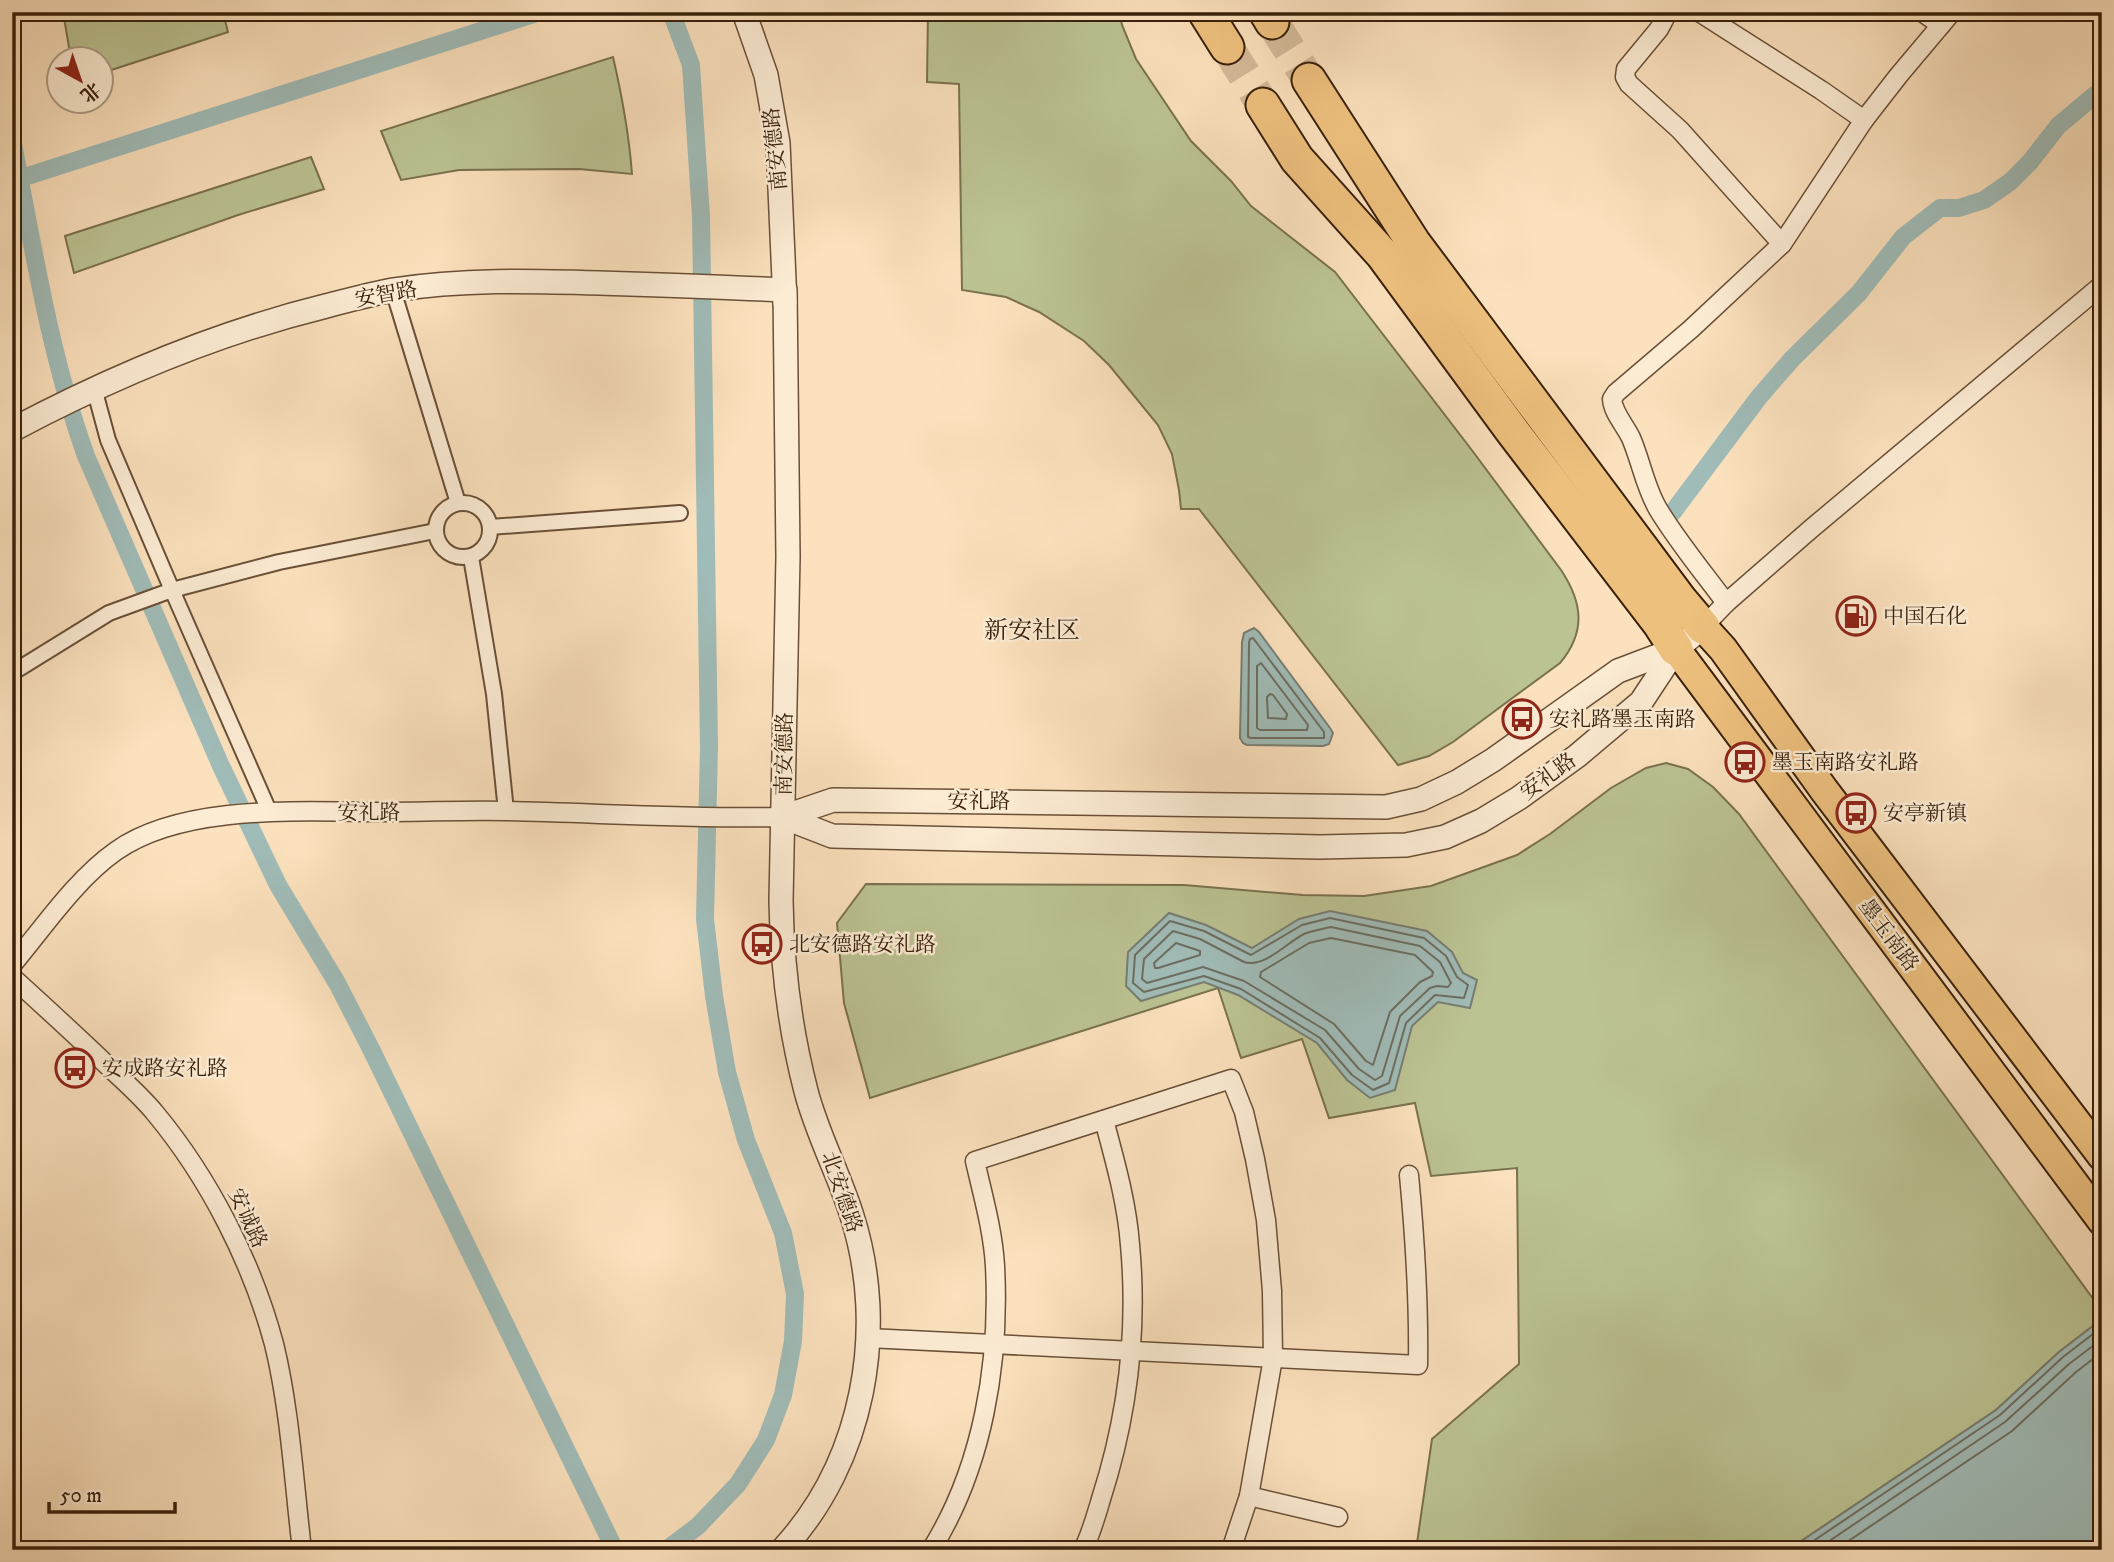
<svg xmlns="http://www.w3.org/2000/svg" width="2114" height="1562" font-family="'IM FELL DW Pica','Noto Serif SC',serif">
  <style>
    .green { fill: #bcc393; stroke: #7a724e; stroke-width: 2 }
    .water { fill: #a0bcb8; stroke: #777e72; stroke-width: 2 }
    .lines { fill: none; stroke-linecap: round; stroke-linejoin: round }
    .shore { stroke: #6c6e61; stroke-width: 2 }
    .canal { stroke: #a0bcb8; stroke-width: 18 }
    .motorway-tunnel { stroke: #d4ba99; stroke-width: 33; stroke-dasharray: 33 17; stroke-linecap: butt }
    .pedestrian-casing { stroke: #6a5037; stroke-width: 18 }
    .minor-casing { stroke: #6a5037; stroke-width: 21 }
    .tertiary-casing { stroke: #6a5037; stroke-width: 26 }
    .primary-casing { stroke: #39200a; stroke-width: 32 }
    .motorway-casing { stroke: #39200a; stroke-width: 37 }
    .pedestrian { stroke: #fcecd4; stroke-width: 14 }
    .minor { stroke: #fcecd4; stroke-width: 18 }
    .tertiary { stroke: #fcecd4; stroke-width: 23 }
    .primary { stroke: #eec07e; stroke-width: 28 }
    .motorway { stroke: #eec07e; stroke-width: 33 }
    .labels { text-anchor: middle; stroke-width: 5; stroke-linejoin: round; paint-order: stroke }
    .street-label { font-size: 21px; fill: #39200a; stroke: #fcecd4 }
    .poi-label { font-size: 21px; fill: #39200a; stroke: #fcecd4; text-anchor: start }
    .quarter-label { font-size: 24px; fill: #39200a; stroke: #fcecd4 }
  </style>
  <rect width="100%" height="100%" fill="#fbe1bd"/>
  <filter id="stains"><feTurbulence type="fractalNoise" baseFrequency=".00286" numOctaves="4"/><feColorMatrix values="0 0 0 0 .2 0 0 0 0 .09 0 0 0 0 .02 0 0 0 .5 -.17"/></filter>
  <radialGradient id="worn" r=".72"><stop offset=".6" stop-color="#630" stop-opacity="0"/><stop offset="1" stop-color="#630" stop-opacity=".3"/></radialGradient>
  <g class="green">
    <path d="M63,12H223L228,32L102,73V60L71,59Z"/>
    <path d="M928,12H1119L1122,25L1136,59L1191,141L1231,181L1251,206L1335,272L1471,449L1561,570C1583,603 1586,632 1560,663L1453,742L1429,756L1398,765L1199,509H1181L1179,490L1172,454L1158,425L1109,365L1084,341L1039,312L1006,297L962,290L959,84L927,82Z"/>
    <path d="M613,57C622,96 629,134 632,174L579,169L459,170L401,180L381,131Z"/>
    <path d="M311,157L324,189L238,215L74,273L65,236Z"/>
    <path d="M1666,763L1688,769L1713,787L1739,814L2102,1311V1319L2059,1352L1996,1410L1788,1550H1416L1432,1439L1519,1364L1517,1168L1431,1176L1415,1103L1329,1118L1302,1039L1241,1058L1218,988L870,1098L844,1003L837,923L866,884L1184,885L1303,895L1364,896L1431,886L1517,855L1550,834L1611,788L1646,768Z"/>
  </g>
  <g class="water">
    <path d="M1254,628L1259,632L1330,728L1333,733L1329,744L1323,746L1247,745L1243,743L1240,738L1242,642L1244,633Z"/>
    <path d="M1330,911L1427,931L1452,952L1463,973L1477,980L1470,1008L1438,1002L1412,1026L1395,1090L1370,1098L1347,1080L1317,1043L1238,995L1204,982L1141,1001L1126,986L1128,952L1169,913L1206,925L1252,948L1299,919Z"/>
    <path d="M2102,1319V1550H1788L1996,1410L2059,1352Z"/>
  </g>
  <g class="lines">
    <g class="shore">
      <path d="M1253,638L1324,732V738H1251L1248,737L1249,643L1250,639Z"/>
      <path d="M1261,663L1308,725L1307,730H1260L1257,728V666Z"/>
      <path d="M1270,694L1273,695L1287,714L1286,719L1268,718L1267,697Z"/>
      <path d="M1330,918L1424,938L1446,956L1457,977L1468,985L1464,998L1435,995L1406,1023L1389,1083L1373,1090L1352,1075L1320,1038L1241,989L1204,976L1144,992L1133,983L1135,955L1170,921L1204,931L1251,955L1302,925Z"/>
      <path d="M1331,927L1420,946L1440,962L1451,983L1448,987L1437,986L1430,988L1400,1016L1382,1076L1375,1080L1359,1069L1325,1030L1244,981L1203,967L1147,983L1142,979L1144,959L1173,931L1200,939L1244,962C1265,968 1286,943 1304,934C1312,931 1322,929 1331,927Z"/>
      <path d="M1331,938L1415,955L1433,972L1432,976L1420,982L1390,1012L1373,1065L1366,1061L1334,1024L1260,977L1261,972L1309,943Z"/>
      <path d="M1176,943L1200,951V955L1158,968H1155L1154,963Z"/>
      <path d="M1800,1550L2000,1415L2063,1357L2102,1327"/>
      <path d="M1816,1550L2005,1422L2069,1364L2102,1339"/>
      <path d="M1835,1550L2012,1431L2076,1372L2102,1352"/>
    </g>
    <g class="canal">
      <path d="M12,139C33,246 49,352 86,456L221,766L278,885L337,983L371,1049L615,1550"/>
      <path d="M12,181L540,12"/>
      <path d="M1673,512L1759,397L1792,359L1859,293L1903,237L1940,208H1959L1984,200L2010,182L2030,162L2058,126L2102,89"/>
      <path d="M666,1550L698,1526L738,1484L766,1440L783,1395L793,1341L795,1294L783,1233L746,1140L727,1072L714,996L705,919L709,747L701,216L691,65L671,12"/>
    </g>
    <g class="motorway-tunnel">
      <path d="M1272,22L1309,80"/>
      <path d="M1227,47L1263,105"/>
    </g>
    <g class="pedestrian-casing">
      <g id="pedestrian">
        <path d="M393,290L458,503"/>
        <circle cx="463" cy="530" r="27"/>
        <path d="M490,527L680,513"/>
        <path d="M471,557L494,694L506,811"/>
        <path d="M12,673L109,613L172,590L108,440L94,388"/>
        <path d="M270,813L172,590L279,562L435,531"/>
      </g>
    </g>
    <g class="minor-casing">
      <g id="minor">
        <path d="M1668,12L1659,29L1626,69L1625,77L1629,84L1680,130L1782,244"/>
        <path d="M1699,12L1821,90L1864,120"/>
        <path d="M1922,12L1941,25"/>
        <path d="M1726,603C1703,572 1678,542 1658,509C1645,487 1641,461 1631,438C1625,425 1613,413 1612,399L1616,393L1691,329L1782,244L1864,120L1899,75L1952,12"/>
        <path d="M1703,627L1726,603L1812,528L2102,285"/>
        <path d="M12,965C43,928 76,879 116,851C184,803 304,812 385,812C426,812 466,810 507,811C599,813 691,819 783,817"/>
        <path d="M12,977C45,1007 78,1037 110,1068C125,1082 142,1097 155,1113C209,1178 252,1262 274,1344C290,1409 294,1483 302,1550"/>
        <path d="M868,1338L1418,1365C1419,1301 1415,1239 1409,1175"/>
        <path d="M1249,1496L1338,1517"/>
        <path d="M931,1550C983,1467 1000,1363 995,1266C993,1231 983,1196 975,1161L1231,1079L1244,1112L1255,1159L1266,1220L1272,1291L1273,1358L1249,1496L1231,1550"/>
        <path d="M1083,1550C1091,1534 1096,1516 1101,1499C1127,1418 1138,1331 1130,1245C1127,1203 1115,1161 1104,1120"/>
      </g>
    </g>
    <g class="tertiary-casing">
      <g id="tertiary">
        <path d="M744,12L766,75L778,143L785,303"/>
        <path d="M12,430C112,377 216,333 326,306C349,300 371,294 393,290C462,279 531,281 600,283C661,285 723,287 785,290L788,557L781,901C782,965 790,1029 806,1091C817,1134 839,1174 852,1216C888,1329 864,1462 782,1550"/>
        <path d="M783,817L832,836L1320,847L1406,845L1445,837L1481,821L1519,798L1577,756L1641,702L1676,649L1703,627"/>
        <path d="M783,817L833,800L1386,807L1421,799L1457,782L1493,760L1618,671L1676,649"/>
      </g>
    </g>
    <g class="primary-casing">
      <g id="primary">
        <path d="M1703,627L1723,649L1824,790L2102,1156"/>
        <path d="M1676,649L2102,1221"/>
      </g>
    </g>
    <g class="motorway-casing">
      <g id="motorway">
        <path d="M1205,12L1227,47"/>
        <path d="M1266,12L1272,22"/>
        <path d="M1309,80L1413,242L1681,601L1703,627"/>
        <path d="M1263,105L1297,159L1383,255L1513,432L1660,624L1676,649"/>
      </g>
    </g>
    <use href="#pedestrian" class="pedestrian"/>
    <use href="#minor" class="minor"/>
    <use href="#tertiary" class="tertiary"/>
    <use href="#primary" class="primary"/>
    <use href="#motorway" class="motorway"/>
  </g>
  <defs>
    <g id="fuel-ring" transform="scale(2.0125)"><circle r="9.5" fill="#fcecd4" stroke="#8f2418" stroke-width="1.5"/><path d="M-5.5-6h7V0h2V4h1.3V-2.5L3-4.5l.8-.8L6-3V5H2.5V1h-1V6h-7ZM-4.2-4.7v3.2H.2V-4.7Z" fill="#8f2418"/></g>
    <g id="bus-ring" transform="scale(2.0125)"><circle r="9.5" fill="#fcecd4" stroke="#8f2418" stroke-width="1.5"/><path d="M-5-6H5V4H4V6H2V4H-2V6H-4V4H-5ZM-3.5-4V0h7V-4ZM-3.5 1.2v1.5H-2V1.2ZM2 1.2v1.5H3.5V1.2Z" fill="#8f2418"/></g>
  </defs>
  <g fill-rule="evenodd">
    <use href="#fuel-ring" x="1856" y="616"/>
    <use href="#bus-ring" x="1522" y="719"/>
    <use href="#bus-ring" x="1745" y="762"/>
    <use href="#bus-ring" x="1856" y="813"/>
    <use href="#bus-ring" x="762" y="944"/>
    <use href="#bus-ring" x="75" y="1068"/>
  </g>
  <g class="labels">
    <g class="street-label">
      <text transform="translate(775 149) rotate(-96)" y="7">南安德路</text>
      <text transform="translate(386 294) rotate(-10)" y="7">安智路</text>
      <text transform="translate(784 754) rotate(-89)" y="7">南安德路</text>
      <text transform="translate(1548 776) rotate(-36)" y="7">安礼路</text>
      <text x="979" y="808">安礼路</text>
      <text x="369" y="819">安礼路</text>
      <text transform="translate(1889 935) rotate(53)" y="7">墨玉南路</text>
      <text transform="translate(842 1192) rotate(71)" y="7">北安德路</text>
      <text transform="translate(248 1218) rotate(65)" y="7">安诚路</text>
    </g>
    <g class="poi-label">
      <text x="1883" y="623">中国石化</text>
      <text x="1549" y="726">安礼路墨玉南路</text>
      <text x="1772" y="769">墨玉南路安礼路</text>
      <text x="1883" y="820">安亭新镇</text>
      <text x="789" y="951">北安德路安礼路</text>
      <text x="102" y="1075">安成路安礼路</text>
    </g>
    <g class="quarter-label">
      <text x="1032" y="638">新安社区</text>
    </g>
  </g>
  <rect width="2114" height="1562" fill="none" stroke="#fbe1bd" stroke-width="42"/>
  <rect x="14" y="14" width="2086" height="1534" fill="none" stroke="#39200a" stroke-width="3.5"/>
  <rect x="21" y="21" width="2072" height="1520" fill="none" stroke="#39200a" stroke-width="2"/>
  <g transform="translate(80 80) rotate(140)"><circle r="33" fill="#fcecd4" stroke="#ae9a83" stroke-width="2"/>
  <path d="M0-5L12 26L0 18L-12 26Z" fill="#8f2418"/>
  <text y="-10" font-size="19" font-weight="bold" text-anchor="middle" fill="#39200a">北</text>
  </g>
  <path d="M49 1502v10h126v-10" fill="none" stroke="#39200a" stroke-width="3.5"/>
  <text x="60" y="1502" font-size="21" fill="#39200a" stroke="#fcecd4" stroke-width="5" paint-order="stroke">50 m</text>
  <rect width="100%" height="100%" filter="url(#stains)"/>
  <rect width="100%" height="100%" fill="url(#worn)"/>
</svg>
